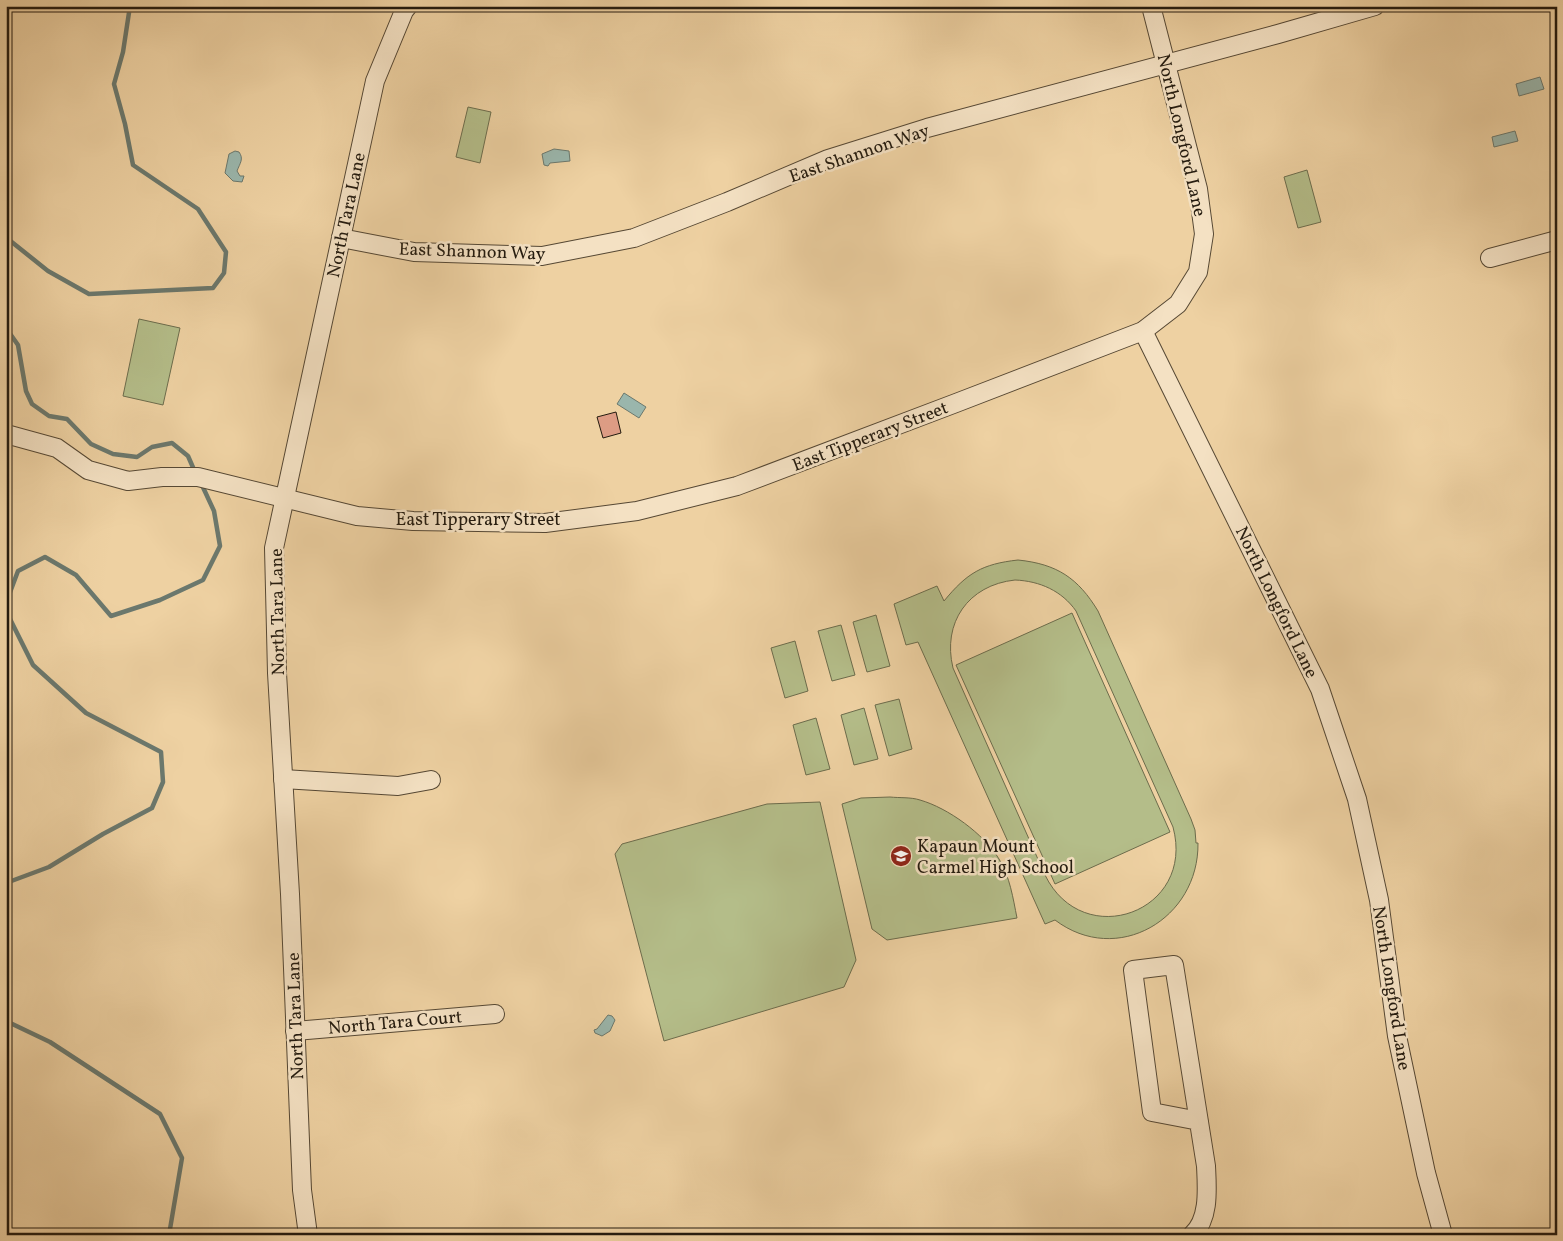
<svg xmlns="http://www.w3.org/2000/svg" width="1563" height="1241" font-family="Vollkorn,serif">
  <style>
    .green { fill: #b4bd89; stroke: #6c6c4c; fill-rule: evenodd }
    .water { fill: #9ab6ac; stroke: #6b786d }
    .lines { fill: none; stroke-linecap: round; stroke-linejoin: round }
    .stream { stroke: #6b786d; stroke-width: 4.5 }
    .building { fill: #dd9c84; stroke: #241b0f }
    .minor-casing { stroke: #564834; stroke-width: 20 }
    .minor { stroke: #f4e1c3; stroke-width: 18 }
    .labels { text-anchor: middle; stroke-width: 5; stroke-linejoin: round; paint-order: stroke }
    .street-label { font-size: 18px; fill: #241b0f; stroke: #f4e1c3 }
    .poi-label { font-size: 18px; fill: #241b0f; stroke: #f4e1c3; text-anchor: start }
  </style>
  <rect width="100%" height="100%" fill="#eed1a2"/>
  <filter id="stains"><feTurbulence type="fractalNoise" baseFrequency=".004" numOctaves="4"/><feColorMatrix values="0 0 0 0 .2 0 0 0 0 .09 0 0 0 0 .02 0 0 0 .5 -.17"/></filter>
  <radialGradient id="worn" r=".72"><stop offset=".6" stop-color="#630" stop-opacity="0"/><stop offset="1" stop-color="#630" stop-opacity=".3"/></radialGradient>
  <g class="green">
    <path d="M468,107L491,112L480,163L456,157Z"/>
    <path d="M1307,170L1321,222L1298,228L1284,177Z"/>
    <path d="M139,319L180,328L163,405L123,396Z"/>
    <path d="M1018,560C1057,564 1078,578 1098,611L1191,819L1195,830L1196,843H1198C1199,919 1117,967 1055,920L1045,924L918,642L906,645L894,604L937,586L944,601C967,573 982,564 1018,560ZM1015,580C1040,581 1062,591 1076,611L1173,827C1196,912 1083,953 1045,875L953,668C942,623 968,585 1015,580Z"/>
    <path d="M1072,613L1170,832L1055,884L956,665Z"/>
    <path d="M876,615L890,666L867,672L853,622Z"/>
    <path d="M841,625L855,675L832,681L818,631Z"/>
    <path d="M795,641L808,691L785,698L771,648Z"/>
    <path d="M899,699L912,749L889,756L875,705Z"/>
    <path d="M864,708L878,759L854,765L841,715Z"/>
    <path d="M816,718L830,769L806,775L793,725Z"/>
    <path d="M890,797C899,798 911,797 920,800C948,808 984,834 999,859C1010,877 1013,898 1017,918L887,940L872,929L842,804L861,798Z"/>
    <path d="M820,802L856,960L844,987L664,1041L615,854L622,844L767,804Z"/>
  </g>
  <g class="water">
    <path d="M1540,77L1544,89L1519,96L1516,84Z"/>
    <path d="M1515,131L1518,141L1494,147L1492,137Z"/>
    <path d="M554,149L569,151L570,161L550,163L548,166L544,165L542,154Z"/>
    <path d="M235,151L239,152C244,159 240,163 237,171L240,176H244L242,182L233,181L225,173L229,154Z"/>
    <path d="M624,393L646,407L639,418L617,404Z"/>
    <path d="M608,1015L612,1016L615,1020L610,1031L602,1036L595,1033L594,1030L597,1029Z"/>
  </g>
  <g class="lines">
    <g class="stream">
      <path d="M6,240L8,239L48,271L89,294L213,288L224,273L226,252L198,209L133,165L125,124L114,84L123,52L130,6"/>
      <path d="M6,328L18,345L26,391L32,404L49,416L67,419L91,444L113,454L137,457L152,447L172,443L188,456L195,472"/>
      <path d="M6,603L18,571L45,557L76,575L111,616L160,600L203,580L220,546L214,511L201,483"/>
      <path d="M6,611L33,665L86,713L161,752L163,782L152,808L103,834L49,867L6,883"/>
      <path d="M6,1021L50,1042L160,1114L182,1158L169,1235"/>
    </g>
  </g>
  <path class="building" d="M616,412L621,433L603,438L597,417Z"/>
  <g class="lines">
    <g class="minor-casing">
      <g id="minor">
        <path d="M341,238L414,252L542,256L634,238L727,202L828,159L927,128L1278,34L1375,6"/>
        <path d="M1490,258L1557,240"/>
        <path d="M1143,331L1320,689L1357,799L1379,900L1397,1036L1426,1173L1443,1235"/>
        <path d="M6,434L57,448L88,470L128,481L162,477H198L357,516L413,521L545,523L637,511L737,486L956,403L1143,331L1178,304L1198,272L1204,234L1198,189L1151,6"/>
        <path d="M283,779L398,786L431,780"/>
        <path d="M295,1031L495,1014"/>
        <path d="M308,1235L302,1190L290,894L277,673L274,548L375,81L404,11L408,6"/>
        <path d="M1192,1235C1210,1219 1207,1188 1206,1166L1174,965L1133,970L1152,1112L1199,1121"/>
      </g>
    </g>
    <use href="#minor" class="minor"/>
  </g>
  <defs>
    <g id="school-disc" transform="scale(1.125)"><circle r="9.5" fill="#8f2418" stroke="#f4e1c3"/><path d="M0-5L7-2L0 1L-7-2ZM-4 1L0 2.5L4 1V4Q0 6-4 4Z" fill="#fff"/></g>
  </defs>
  <g fill-rule="evenodd">
    <use href="#school-disc" x="901" y="856"/>
  </g>
  <g class="labels">
    <g class="street-label">
      <text transform="translate(1182 135) rotate(77)" y="6">North Longford Lane</text>
      <text transform="translate(859 153) rotate(-19)" y="6">East Shannon Way</text>
      <text transform="translate(346 215) rotate(-78)" y="6">North Tara Lane</text>
      <text transform="translate(472 251) rotate(2)" y="6">East Shannon Way</text>
      <text transform="translate(870 436) rotate(-21)" y="6">East Tipperary Street</text>
      <text x="478" y="525">East Tipperary Street</text>
      <text transform="translate(1277 602) rotate(64)" y="6">North Longford Lane</text>
      <text transform="translate(277 612) rotate(-91)" y="6">North Tara Lane</text>
      <text transform="translate(1392 988) rotate(81)" y="6">North Longford Lane</text>
      <text transform="translate(295 1016) rotate(-92)" y="6">North Tara Lane</text>
      <text transform="translate(395 1022) rotate(-5)" y="6">North Tara Court</text>
    </g>
    <g class="poi-label">
      <text x="917" y="852">Kapaun Mount<tspan x="917" dy="21">Carmel High School</tspan></text>
    </g>
  </g>
  <rect width="1563" height="1241" fill="none" stroke="#eed1a2" stroke-width="25"/>
  <rect x="8" y="8" width="1548" height="1226" fill="none" stroke="#241b0f" stroke-width="2.5"/>
  <rect x="12" y="12" width="1538" height="1216" fill="none" stroke="#241b0f"/>
  <rect width="100%" height="100%" filter="url(#stains)"/>
  <rect width="100%" height="100%" fill="url(#worn)"/>
</svg>
